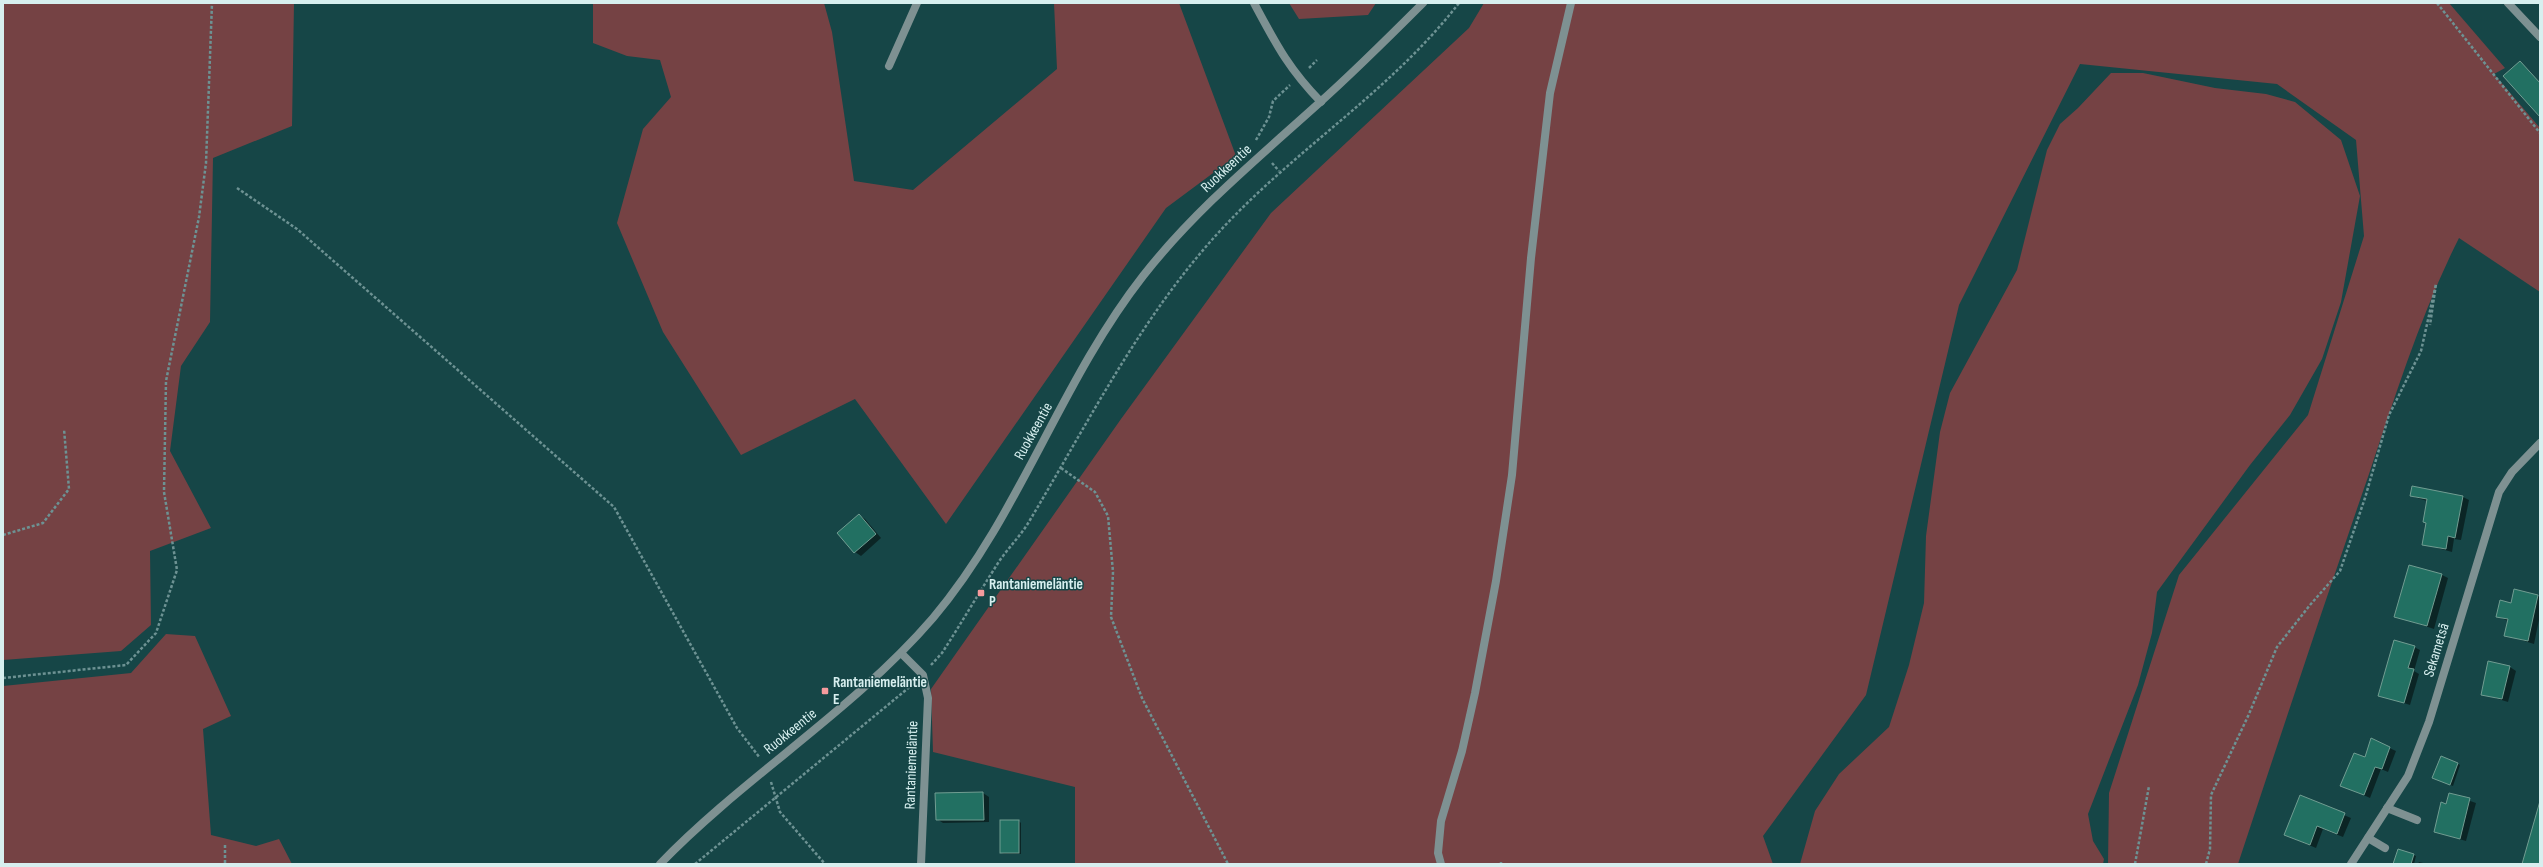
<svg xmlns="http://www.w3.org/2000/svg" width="2543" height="867" font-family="'Sofia Sans Condensed',sans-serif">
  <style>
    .green { fill: #754244 }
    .shadow { fill: #0007 }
    .building { fill: #227062; stroke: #719d92 }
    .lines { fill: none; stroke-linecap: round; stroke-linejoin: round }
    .path { stroke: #6d9293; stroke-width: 2.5; stroke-dasharray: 3 2; stroke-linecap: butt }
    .service { stroke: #7e9192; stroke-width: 8 }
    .minor { stroke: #7e9192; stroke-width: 8 }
    .tertiary { stroke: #7e9192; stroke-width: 8 }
    .poi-dot { fill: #f59b9d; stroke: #164647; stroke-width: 1.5 }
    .labels { text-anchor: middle; stroke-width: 3; stroke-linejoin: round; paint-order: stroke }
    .street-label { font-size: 15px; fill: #d7efef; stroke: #164647 }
    .poi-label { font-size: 15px; font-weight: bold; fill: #d7efef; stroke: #164647; text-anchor: start }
  </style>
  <rect width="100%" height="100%" fill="#164647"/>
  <g class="green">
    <path d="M3,3H294L292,126L213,158L210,322L181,366L170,451L211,528L150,551L151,625L121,651L3,660Z"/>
    <path d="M593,3H824L832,32L854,181L913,190L1057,69L1054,3H1179L1236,156L1166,208L946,524L855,399L741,455L663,332L617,223L643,129L671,97L660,60L627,56L593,43Z"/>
    <path d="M1289,3H1376L1368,15L1299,19Z"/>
    <path d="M1484,3H2449L2505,68L2494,74L2540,128V292L2459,238C2421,313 2396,394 2369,474C2324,604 2281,734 2238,864H2108L2109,793L2179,575L2308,415L2364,236L2356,140L2277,84L2080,64L1959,305L1866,695L1763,836L1773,864H1075V787L933,752L931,689L1121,419L1271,213L1469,28Z"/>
    <path d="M2111,73H2143L2215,88L2266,94L2295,102L2341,140L2360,196L2341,302L2322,359L2290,415L2250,465L2157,592L2152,633L2138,685L2088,814L2093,841L2104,859L2103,864H1800L1815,811L1839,774L1889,727L1909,665L1924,603L1926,536L1940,432L1950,393L2017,270L2047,150L2060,124L2078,108Z"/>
    <path d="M166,634L195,636L231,716L203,729L211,835L256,846L279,839L292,864H3V686L131,673Z"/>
  </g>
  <g class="shadow">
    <path d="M2411,496L2463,497L2469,500L2461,540L2454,539L2452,552L2423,544L2427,523V501Z"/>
    <path d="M859,515L865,519L881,538L861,556L855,552Z"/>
    <path d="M2442,575L2448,578L2434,629L2395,616Z"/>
    <path d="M2538,596L2540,597V615L2534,644L2505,635L2508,621L2497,616L2512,604Z"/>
    <path d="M2414,647L2420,650L2414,671L2419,674L2410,705L2379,695Z"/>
    <path d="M2510,667L2516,671L2508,702L2482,694Z"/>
    <path d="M2372,740L2396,751L2388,772L2381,769L2370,798L2342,785L2365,758Z"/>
    <path d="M2458,764L2460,765L2453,786L2436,779Z"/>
    <path d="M983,793L989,797V822L943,823L937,819Z"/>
    <path d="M2450,794L2476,803L2466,841L2435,832Z"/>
    <path d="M2301,797L2351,818L2343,837L2323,829L2316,848L2292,838Z"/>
    <path d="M1019,821L1021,823V854H1004L1001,853Z"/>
    <path d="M2398,850L2416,856L2414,864H2394Z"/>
    <path d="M2419,862L2427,864H2418Z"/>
  </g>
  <g class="building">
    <path d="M2520,61L2540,83V117L2503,76Z"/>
    <path d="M2412,486L2463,496L2455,538L2448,536L2446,549L2422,545L2426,523L2423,522L2427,499L2410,496Z"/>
    <path d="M859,514L876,534L854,553L837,533Z"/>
    <path d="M2409,565L2442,574L2427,626L2394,617Z"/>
    <path d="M2514,589L2538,595L2528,641L2504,636L2508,619L2496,617L2500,600L2511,603Z"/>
    <path d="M2394,640L2415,646L2408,668L2414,669L2404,703L2378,696Z"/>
    <path d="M2488,661L2510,666L2502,699L2481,695Z"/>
    <path d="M2371,738L2390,747L2382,769L2375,767L2364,795L2340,786L2354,753L2365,757Z"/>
    <path d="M2441,756L2458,763L2450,785L2432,778Z"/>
    <path d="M983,792L984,820H936L935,793Z"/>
    <path d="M2449,793L2470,798L2460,839L2434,832L2441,802L2446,804Z"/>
    <path d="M2300,795L2345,813L2337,834L2317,826L2310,845L2284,835Z"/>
    <path d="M2540,801V864H2522Z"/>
    <rect x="1000" y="820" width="19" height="33"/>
    <path d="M2398,849L2414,854L2411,864H2393Z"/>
  </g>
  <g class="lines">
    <g class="path">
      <path d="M2437,3L2540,133"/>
      <path d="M1309,68L1317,60"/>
      <path d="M1256,140L1269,117L1273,101L1290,85"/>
      <path d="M1272,163L1279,171"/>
      <path d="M237,188L297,229L614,507L737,728L760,758"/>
      <path d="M1061,468L1095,492L1108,516L1113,572L1111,617L1142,698L1228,864"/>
      <path d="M3,535L43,523L69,489L64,429"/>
      <path d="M931,665L942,653C962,622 980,591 1000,560C1010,546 1022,534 1030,520C1089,421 1141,317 1219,232C1295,149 1390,92 1459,3"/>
      <path d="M3,678L126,665L156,633L177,570L164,492L166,381L199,217L206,163L212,3"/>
      <path d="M771,782L780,812L825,864"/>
      <path d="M225,845V864"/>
      <path d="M695,864L912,685"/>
      <path d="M1501,864V862"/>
      <path d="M2135,864L2149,786"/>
      <path d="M2206,864L2210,849L2211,795L2249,714L2277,647L2310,605L2340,571L2365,498L2389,415L2421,351L2436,284L2430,325"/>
    </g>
    <g class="service">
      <path d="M2508,3L2540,37"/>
      <path d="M889,66L917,3"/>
      <path d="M2387,808L2417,820"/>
      <path d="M2368,838L2385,848"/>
    </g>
    <g class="minor">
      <path d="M901,653L923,675L928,698L921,864"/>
      <path d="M1441,864L1438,853L1441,821L1462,751L1475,693L1496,581L1512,475L1531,258L1550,93L1571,3"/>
      <path d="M2351,864L2408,776L2429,722L2499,492L2512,472L2540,443"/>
    </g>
    <g class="tertiary">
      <path d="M1254,3C1276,44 1288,68 1321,102"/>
      <path d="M660,864C745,776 853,711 933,618C1020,515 1060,382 1143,276C1194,211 1257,159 1318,104C1354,72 1389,37 1423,3"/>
    </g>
  </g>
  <g class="poi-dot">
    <rect x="977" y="589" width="8" height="8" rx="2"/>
    <rect x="821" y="687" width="8" height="8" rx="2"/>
  </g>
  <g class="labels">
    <g class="street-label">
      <text transform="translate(1226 168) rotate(-43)" y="5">Ruokkeentie</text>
      <text transform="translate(1033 431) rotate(-61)" y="5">Ruokkeentie</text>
      <text transform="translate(2436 650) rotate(-73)" y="5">Sekametsä</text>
      <text transform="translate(790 731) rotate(-39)" y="5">Ruokkeentie</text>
      <text transform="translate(911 765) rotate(-88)" y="5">Rantaniemeläntie</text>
    </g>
    <g class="poi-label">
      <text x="989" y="589">Rantaniemeläntie<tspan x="989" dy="17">P</tspan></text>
      <text x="833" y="687">Rantaniemeläntie<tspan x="833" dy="17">E</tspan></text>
    </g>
  </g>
  <rect width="2543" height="867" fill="none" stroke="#d7efef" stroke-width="8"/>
</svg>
